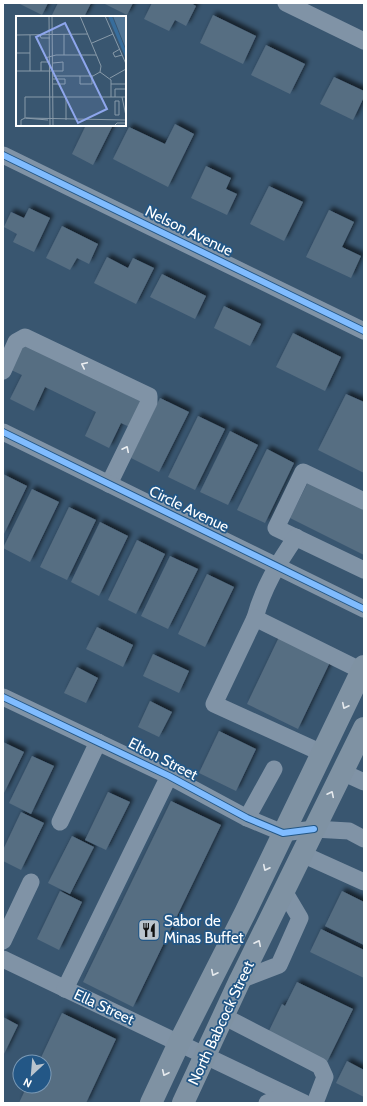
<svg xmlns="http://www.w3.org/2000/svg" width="367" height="1106" font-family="Cabin,sans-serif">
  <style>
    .building { fill: #576e82; filter: url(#shadow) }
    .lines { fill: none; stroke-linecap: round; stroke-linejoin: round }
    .minor { stroke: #8093a6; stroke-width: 17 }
    .major { stroke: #7f92a3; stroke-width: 22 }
    .cycleway-casing { stroke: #235786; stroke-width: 8 }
    .cycleway { stroke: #80bcff; stroke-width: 6 }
    .oneway { stroke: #eceff2 }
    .oneway2 { stroke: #e5e9ed }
    .labels { text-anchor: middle; stroke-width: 3.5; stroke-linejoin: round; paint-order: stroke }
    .street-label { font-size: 15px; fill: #fff; stroke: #235786 }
    .poi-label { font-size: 15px; fill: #fff; stroke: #235786; text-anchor: start }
    .inset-road { fill: none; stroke: #889aa9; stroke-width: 1 }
    .view { fill: #8ea6ec; fill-opacity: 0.15; stroke: #8ea6ec; stroke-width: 2 }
    .inset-edge { fill: none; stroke: #fff; stroke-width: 2 }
  </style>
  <defs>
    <filter id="shadow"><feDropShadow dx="3.5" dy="-3.5" stdDeviation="2" flood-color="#0009"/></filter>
  </defs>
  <rect width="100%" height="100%" fill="#395670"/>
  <g class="building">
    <path d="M18,3H48L42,15Z"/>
    <path d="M58,3H91L84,17H51Z"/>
    <path d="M103,3H133L127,15Z"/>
    <path d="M152,3H191L196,6L186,26L175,20L169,31L144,19Z"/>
    <path d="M213,15L256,36L243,64L200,43Z"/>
    <path d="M266,45L305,64L290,94L251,75Z"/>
    <path d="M334,77L364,91V97L353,120L320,104Z"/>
    <path d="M175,124L194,134L168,187L113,159L129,127L165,144Z"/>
    <path d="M86,125H113L93,165L72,154Z"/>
    <path d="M206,166L231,178L226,189L237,194L227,215L191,198Z"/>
    <path d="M269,186L303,202L284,241L250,224Z"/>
    <path d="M29,208L50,218L34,252L13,242L17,234L4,227L11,212L24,218Z"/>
    <path d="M329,210L354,222L342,247L361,256L351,278L306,257Z"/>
    <path d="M62,226L98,244L89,264L77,258L70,270L46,258Z"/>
    <path d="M107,257L128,268L133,258L154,268L136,304L94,283Z"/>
    <path d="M162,274L206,296L195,319L150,297Z"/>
    <path d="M224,306L261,324L250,346L214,328Z"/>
    <path d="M293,333L341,357L325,391L276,367Z"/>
    <path d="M22,342L147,403L134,429L121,423L109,448L85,436L96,412L45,387L34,411L10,399L22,375L9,369Z"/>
    <path d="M346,394L364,402V473L318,450Z"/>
    <path d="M160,398L189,412L159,472L131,458Z"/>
    <path d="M198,416L225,429L195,490L168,477Z"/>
    <path d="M230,431L258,445L228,505L200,492Z"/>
    <path d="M267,449L294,463L265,523L237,510Z"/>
    <path d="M3,474L27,486L3,536Z"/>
    <path d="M308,482L364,509V555L290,518Z"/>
    <path d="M32,489L59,502L30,562L3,548Z"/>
    <path d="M69,507L96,520L67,580L40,567Z"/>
    <path d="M100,522L128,536L99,596L71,582Z"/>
    <path d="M137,540L165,554L136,614L108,600Z"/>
    <path d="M170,556L198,569L168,629L141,616Z"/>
    <path d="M207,574L234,587L205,647L178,634Z"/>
    <path d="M97,627L133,645L123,667L86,649Z"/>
    <path d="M280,635L331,660L298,729L247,704Z"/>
    <path d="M153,654L189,671L179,693L143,676Z"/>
    <path d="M77,667L98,678L86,703L64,693Z"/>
    <path d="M150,701L172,712L159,737L138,727Z"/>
    <path d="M219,731L256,749L236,791L199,773Z"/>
    <path d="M3,742L24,752L3,795Z"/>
    <path d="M32,756L54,766L31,814L9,803Z"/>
    <path d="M108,792L130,802L106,850L85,840Z"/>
    <path d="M171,801L221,825L133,1007L83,982Z"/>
    <path d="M21,812L44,823L21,870L3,861V850Z"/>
    <path d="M72,836L94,847L70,894L48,883Z"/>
    <path d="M60,891L82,902L59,950L37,939Z"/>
    <path d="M342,891L364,902V945L325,926Z"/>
    <path d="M321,929L364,950V978L310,952Z"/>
    <path d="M297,982L353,1009L327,1062L268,1033L282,1004L285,1006Z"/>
    <path d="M62,1013L116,1039L86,1103H19L27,1086H44V1062H39Z"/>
    <path d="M3,1017L18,1025L3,1056Z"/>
    <path d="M347,1061L364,1070V1097L336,1083Z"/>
  </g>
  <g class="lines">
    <g class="minor">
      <path d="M286,3L364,41"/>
      <path d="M3,155L364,331"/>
      <path d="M3,371L16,342L25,337L149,396V402L109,484"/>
      <path d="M3,432L364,609"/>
      <path d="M364,501L303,472L276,528L364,570"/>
      <path d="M255,618C263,588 278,563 296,537"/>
      <path d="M3,697L169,776L247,818L283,833L314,829L349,831L364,839"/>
      <path d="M322,753L214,704L255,618L364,672"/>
      <path d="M342,772L364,782"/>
      <path d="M247,818L274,769"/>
      <path d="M60,822L98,742"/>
      <path d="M302,854L364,882"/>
      <path d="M3,941L31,882"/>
      <path d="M3,959L304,1103"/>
      <path d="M240,980L279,965L300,918L284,891"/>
      <path d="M65,989L169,776"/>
      <path d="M223,1016L320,1066L325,1077L315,1103"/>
      <path d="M267,1103L287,1095"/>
    </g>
    <g class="major">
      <path d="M151,1103L179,1043L245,913L364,666"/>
      <path d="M183,1103L240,980L364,728"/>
    </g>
    <g class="cycleway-casing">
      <g id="cycleway">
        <path d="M3,155L364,331"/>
        <path d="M3,432L364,609"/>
        <path d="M3,697L169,776L247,818L283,833L314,829"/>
      </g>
    </g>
    <use href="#cycleway" class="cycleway"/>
  </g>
  <defs><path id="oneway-chevron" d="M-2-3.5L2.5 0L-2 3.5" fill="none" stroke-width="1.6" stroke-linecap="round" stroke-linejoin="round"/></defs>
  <g class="oneway">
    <use href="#oneway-chevron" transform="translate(84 365) rotate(-155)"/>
    <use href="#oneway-chevron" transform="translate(126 449) rotate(-64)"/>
  </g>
  <g class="oneway2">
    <use href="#oneway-chevron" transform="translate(345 706) rotate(116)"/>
    <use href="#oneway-chevron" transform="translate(331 794) rotate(-64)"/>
    <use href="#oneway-chevron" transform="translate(266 868) rotate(116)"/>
    <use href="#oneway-chevron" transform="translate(258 943) rotate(-64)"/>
    <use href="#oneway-chevron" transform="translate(214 973) rotate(117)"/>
    <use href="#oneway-chevron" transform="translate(165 1073) rotate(115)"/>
  </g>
  <defs>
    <g id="restaurant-square" transform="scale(1.15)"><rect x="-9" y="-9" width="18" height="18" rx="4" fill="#bac4cd" stroke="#235786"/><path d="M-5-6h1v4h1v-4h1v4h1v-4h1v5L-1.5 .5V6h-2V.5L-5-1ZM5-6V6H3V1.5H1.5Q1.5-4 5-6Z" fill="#111"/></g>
  </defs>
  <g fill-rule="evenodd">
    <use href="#restaurant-square" x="149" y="930"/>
  </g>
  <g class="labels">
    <g class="street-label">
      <text transform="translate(189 231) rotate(26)" y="5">Nelson Avenue</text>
      <text transform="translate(189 509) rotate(26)" y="5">Circle Avenue</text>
      <text transform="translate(163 759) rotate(27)" y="5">Elton Street</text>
      <text transform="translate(104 1007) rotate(25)" y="5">Ella Street</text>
      <text transform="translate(221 1023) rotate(-65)" y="5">North Babcock Street</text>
    </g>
    <g class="poi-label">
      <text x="164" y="926">Sabor de<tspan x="164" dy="17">Minas Buffet</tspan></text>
    </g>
  </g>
  <g transform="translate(16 16)">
    <rect width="110" height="110" fill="#395670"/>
    <path d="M92,0H96L110,35V43Z" fill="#376d9c"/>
    <path d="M97,0H110V33Z" fill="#527696"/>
    <path class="inset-road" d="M33,0L34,110M36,0L37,110M89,0L110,48M0,19L72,18M14,19V55M24,19L25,22H34M76,27L97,18M104,33L97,37L99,41L106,39M0,37H14M48,39V18M29,42L40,39H80M0,55H47V46L37,47M25,55V46H33M84,56L95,64V81M37,60H77L84,56L85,50L64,0M64,60V68H76V60M94,62L110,53M37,63H49V68H37M95,68H110M50,81V104M99,81V73H110M106,81L110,100M99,85H103V99H99ZM9,102L32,104M10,102L110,104M5,110V104L9,102V81H110M98,110L101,107H110"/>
    <path class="view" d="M49,7L91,93L62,107L20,21Z"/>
    <rect width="110" height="110" class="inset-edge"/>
  </g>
  <rect width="367" height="1106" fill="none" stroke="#ffffff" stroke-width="8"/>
  <g transform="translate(32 1074) rotate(206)"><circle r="19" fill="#235786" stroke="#7b9ab6"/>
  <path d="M0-3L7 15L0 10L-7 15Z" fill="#bac4cd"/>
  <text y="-6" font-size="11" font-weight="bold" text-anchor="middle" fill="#ffffff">N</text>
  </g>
</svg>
